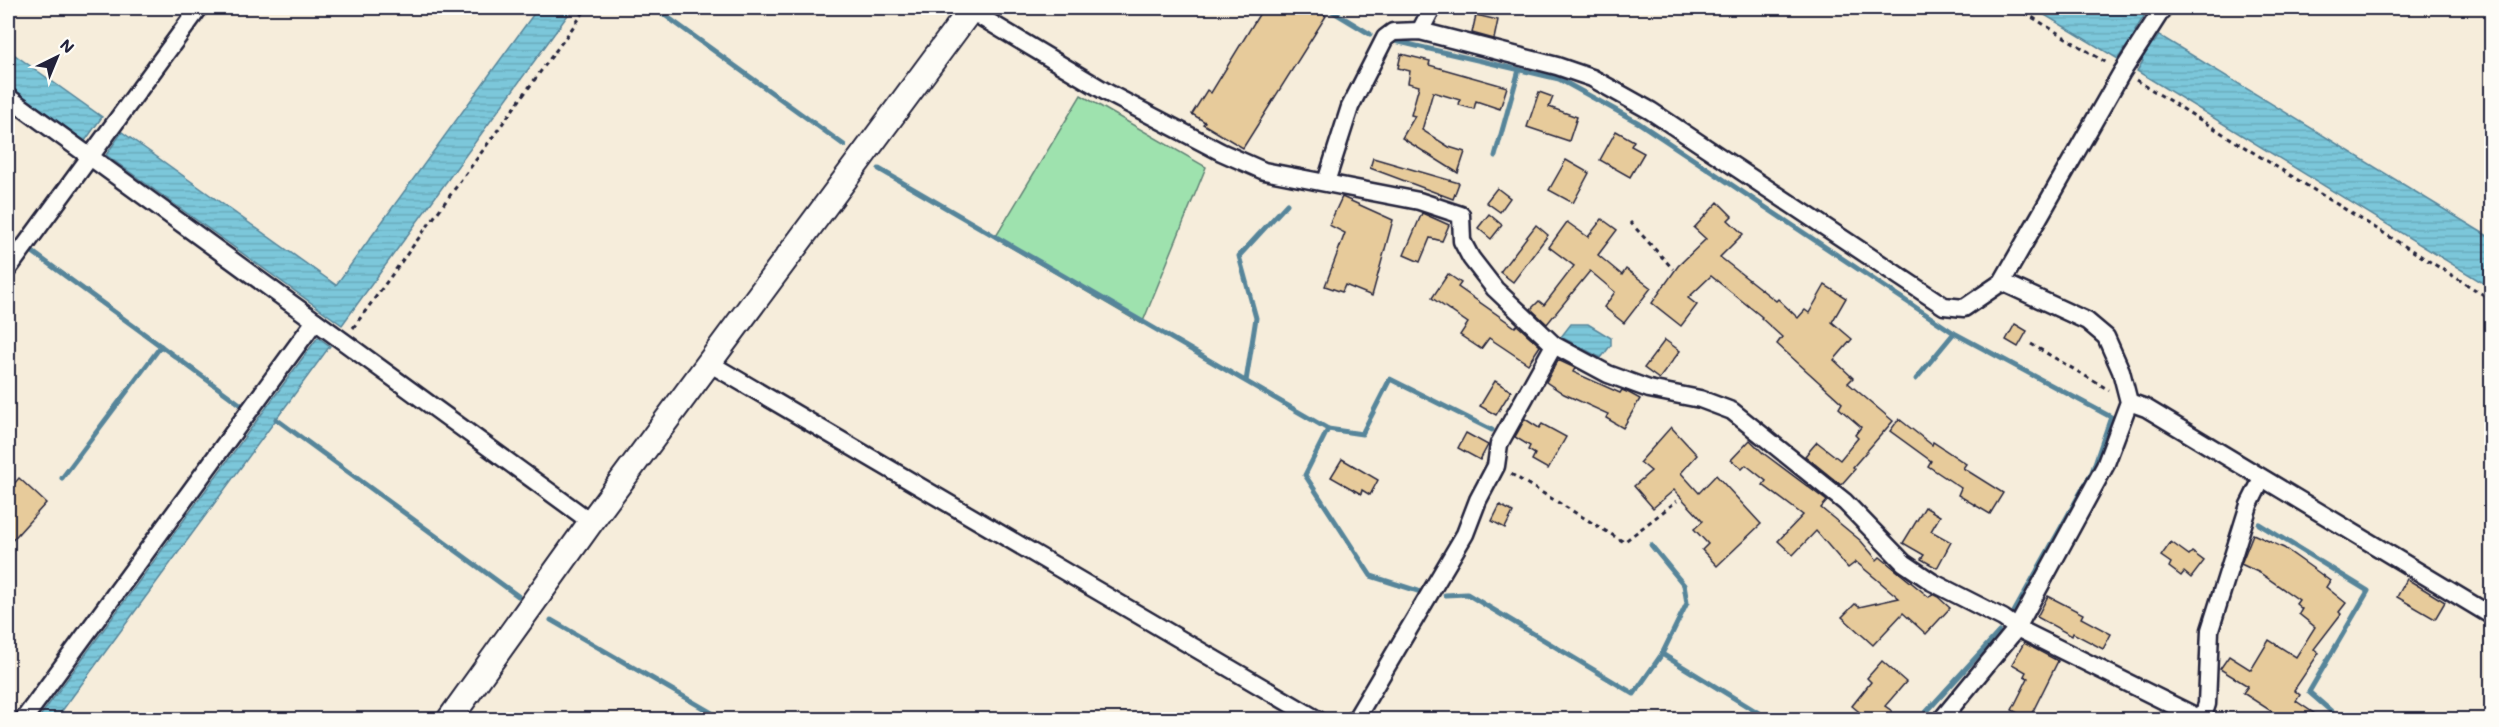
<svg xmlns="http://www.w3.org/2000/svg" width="2499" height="727" font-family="Mali,sans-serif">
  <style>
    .green { fill: #9ee2ae; stroke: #608274; stroke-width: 1.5 }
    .water { fill: url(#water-rules); stroke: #57859a; stroke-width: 1.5 }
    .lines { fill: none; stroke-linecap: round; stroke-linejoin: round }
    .stream { stroke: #57859a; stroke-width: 5 }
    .building { fill: #e7cb9b; stroke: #22223b; stroke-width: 1.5 }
    .street-casing { stroke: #22223b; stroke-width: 21 }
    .secondary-casing { stroke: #22223b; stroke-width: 28 }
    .path { stroke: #22223b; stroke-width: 3; stroke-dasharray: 4.5 4.5; stroke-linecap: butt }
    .street { stroke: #fdfcf7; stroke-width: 16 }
    .secondary { stroke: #fdfcf7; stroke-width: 24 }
  </style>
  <defs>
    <pattern id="water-rules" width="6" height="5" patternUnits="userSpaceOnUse" patternTransform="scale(1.5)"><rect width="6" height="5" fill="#7bc7da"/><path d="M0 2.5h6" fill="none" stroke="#6aabbc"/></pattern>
  </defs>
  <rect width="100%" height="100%" fill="#f6eddb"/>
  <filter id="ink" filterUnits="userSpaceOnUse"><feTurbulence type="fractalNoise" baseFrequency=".0167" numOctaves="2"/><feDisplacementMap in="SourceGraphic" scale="12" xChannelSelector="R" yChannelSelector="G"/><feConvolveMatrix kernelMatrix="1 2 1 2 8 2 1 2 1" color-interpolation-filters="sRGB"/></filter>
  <g filter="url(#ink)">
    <path class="green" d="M1081,95L1206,167L1142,324L995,238Z"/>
    <g class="water">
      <path d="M538,8H573L342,325L106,155L122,132L336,285Z"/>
      <path d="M2033,8H2149L2135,31L2154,43L2159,35L2491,238V288L2137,71L2143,61L2124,49L2118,59Z"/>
      <path d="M8,50L102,117L85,141L8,85Z"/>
      <path d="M1571,324H1588L1611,338V345L1601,358L1561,337Z"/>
      <path d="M318,337L330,346L56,719H38Z"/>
    </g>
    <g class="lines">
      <g class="stream">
        <path d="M655,8L844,145"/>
        <path d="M1327,8L1370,34"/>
        <path d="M1395,41L1559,79L1639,123L1954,333L2111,417L2092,472L2014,612"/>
        <path d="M1495,156L1519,70"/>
        <path d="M879,169L1328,429L1305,475L1371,576L1418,591"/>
        <path d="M34,253L240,404"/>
        <path d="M1916,379L1954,333"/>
        <path d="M1246,381L1256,318L1239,256L1287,204"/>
        <path d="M276,419L518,596"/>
        <path d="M1328,429L1362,434L1390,379L1492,430"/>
        <path d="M62,478L161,346"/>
        <path d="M2259,524L2368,591L2309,692L2332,712L2328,720"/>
        <path d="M1651,545L1684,585L1687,603L1662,654L1770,720"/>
        <path d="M1445,595L1467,594L1634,694L1662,654"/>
        <path d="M551,620L724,720"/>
        <path d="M1919,720L1999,632"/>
      </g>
    </g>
    <g class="building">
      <path d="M1263,8H1312L1326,16L1243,148L1203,124L1205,122L1192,114L1207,90L1211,93Z"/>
      <path d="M1476,15L1498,20L1494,39L1472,33Z"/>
      <path d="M1401,54L1430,61L1429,65L1507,87L1500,109L1476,101L1474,109L1459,105L1460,100L1433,92L1422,130L1449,147L1465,152L1458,173L1402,138L1415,116L1411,115L1419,86L1408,83L1410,71L1398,68Z"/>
      <path d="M1539,92L1553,97L1549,107L1577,117L1569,141L1527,127Z"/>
      <path d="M1616,131L1634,141L1631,146L1644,153L1630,177L1600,160Z"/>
      <path d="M1373,158L1459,183L1453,199L1370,168Z"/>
      <path d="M1566,160L1589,173L1573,203L1549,190Z"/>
      <path d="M1497,188L1510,198L1500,212L1486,202Z"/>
      <path d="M1342,197L1393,220L1372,296L1345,285L1342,292L1325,286L1345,233L1329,225Z"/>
      <path d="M1718,202L1732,216L1728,220L1743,234L1720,257L1776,301L1778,299L1798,318L1805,310L1809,313L1825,285L1846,298L1832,322L1852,339L1834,360L1853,378L1848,383L1893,421L1853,467L1855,469L1841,485L1805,456L1817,442L1840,460L1858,438L1855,435L1861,427L1839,408L1842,403L1777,344L1782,337L1761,318L1762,317L1711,276L1688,298L1697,305L1681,326L1652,303L1678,266L1706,239L1694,228Z"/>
      <path d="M1422,213L1449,225L1442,241L1430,238L1420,262L1404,255Z"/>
      <path d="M1489,214L1502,225L1491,239L1478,228Z"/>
      <path d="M1602,219L1617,230L1598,255L1622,275L1626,269L1651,288L1624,323L1604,307L1615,292L1590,271L1547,324L1531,309L1539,301L1544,305L1574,266L1549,247L1567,222L1588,237Z"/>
      <path d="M1536,225L1548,235L1513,282L1500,272Z"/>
      <path d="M1448,274L1461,283L1458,287L1515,327L1517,325L1540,346L1528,364L1489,338L1481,349L1460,335L1468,323L1432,298Z"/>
      <path d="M2015,324L2027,331L2018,347L2006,340Z"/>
      <path d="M1665,340L1680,351L1659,379L1644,368Z"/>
      <path d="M1558,360L1575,368L1573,372L1620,393L1622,390L1629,393L1640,399L1623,428L1606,418L1608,414L1564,394L1546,382Z"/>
      <path d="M1495,381L1511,391L1496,415L1480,406Z"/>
      <path d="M1525,419L1539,428L1542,424L1566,437L1548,469L1532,460L1535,454L1528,450L1530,446L1515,437Z"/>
      <path d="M1899,419L1932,445L1933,442L1966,464L1963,468L2003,493L1990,514L1958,495L1961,488L1928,466L1931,461L1890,431Z"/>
      <path d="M1671,427L1697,455L1681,473L1699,493L1716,475L1761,524L1717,566L1702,550L1708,544L1694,529L1703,521L1674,490L1653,508L1634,486L1651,471L1640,462Z"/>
      <path d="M1466,433L1488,445L1480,460L1458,448Z"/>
      <path d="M1750,440L1763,453L1827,501L1821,508L1861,541L1877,560L1880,557L1929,597L1932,594L1938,597L1950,608L1926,634L1903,613L1873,645L1842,617L1855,604L1859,607L1899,598L1856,562L1848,568L1816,531L1793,555L1778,541L1803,515L1763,485L1766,481L1746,465L1742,469L1731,460Z"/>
      <path d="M1342,459L1378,480L1370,495L1362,490L1361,494L1331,477Z"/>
      <path d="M19,478L46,503L8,545V491Z"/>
      <path d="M1500,505L1513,512L1505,528L1492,521Z"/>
      <path d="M1925,507L1940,516L1931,531L1951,542L1937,568L1921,559L1924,555L1903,543Z"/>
      <path d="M2253,534L2284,548L2318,572L2330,581L2326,587L2346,603L2339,612L2341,614L2314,649L2319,653L2294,690L2300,695L2296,701L2324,720H2285L2243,693L2248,686L2220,669L2229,656L2251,670L2269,640L2296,657L2315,627L2299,614L2302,609L2296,604L2299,600L2260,573L2241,564Z"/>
      <path d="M2171,542L2189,555L2192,552L2204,561L2191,578L2184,572L2181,576L2169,567L2171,563L2161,556Z"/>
      <path d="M2407,579L2445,602L2435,619L2397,597Z"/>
      <path d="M2048,596L2083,614L2081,618L2111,634L2103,649L2073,633L2072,636L2037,617Z"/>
      <path d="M2024,643L2058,661L2029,719L2012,710L2028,678L2024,676L2026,672L2012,664Z"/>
      <path d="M1882,661L1906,682L1885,706L1892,711L1885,720H1869L1852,706L1871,682L1867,678Z"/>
    </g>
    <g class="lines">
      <g class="street-casing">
        <g id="street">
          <path d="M966,8L1108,93L1221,152L1264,171L1419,201L1461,215L1462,241L1471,258L1495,289L1554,345L1608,374L1649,389L1700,399L1732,411L1845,502L1904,563L1932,582L2003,618L2017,628L2203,720"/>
          <path d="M1420,31L1432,8"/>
          <path d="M8,97L591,522"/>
          <path d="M1326,182L1350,107L1385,38L1393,32L1420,31L1557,66L1592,78L1651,111L1944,306L1964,308L2002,282L2122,72L2163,8"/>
          <path d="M8,269L199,8"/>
          <path d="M709,363L1318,720"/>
          <path d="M2129,402L2146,408L2492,616"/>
          <path d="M2202,719L2207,704L2210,630L2249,505L2262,479"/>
          <path d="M23,720L315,321"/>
          <path d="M1355,720L1465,534L1478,500L1496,466L1499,444L1554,345"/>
          <path d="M1941,720L2017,628L2105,466L2129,402L2121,371L2106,337L2087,321L2002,282"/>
        </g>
      </g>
      <g class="secondary-casing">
        <path id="secondary" d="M449,720L591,522L972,8"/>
      </g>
      <g class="path">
        <path d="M2017,8L2107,63"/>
        <path d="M2136,80L2492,300"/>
        <path d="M1630,222L1673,269"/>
        <path d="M353,328L587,8"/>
        <path d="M2031,344L2109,390"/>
        <path d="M1511,474L1624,542L1677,501"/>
      </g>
      <use href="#street" class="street"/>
      <use href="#secondary" class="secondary"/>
    </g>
  </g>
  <rect width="2499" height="727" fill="none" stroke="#fdfcf7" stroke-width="30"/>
  <rect x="15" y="15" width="2469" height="697" fill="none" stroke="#22223b" stroke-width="2" filter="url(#ink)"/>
  <g transform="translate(57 57) rotate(43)" stroke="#fdfcf7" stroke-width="4.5" paint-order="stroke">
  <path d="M0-4.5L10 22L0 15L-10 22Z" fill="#22223b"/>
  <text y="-9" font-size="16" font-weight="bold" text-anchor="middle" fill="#22223b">N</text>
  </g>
</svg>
